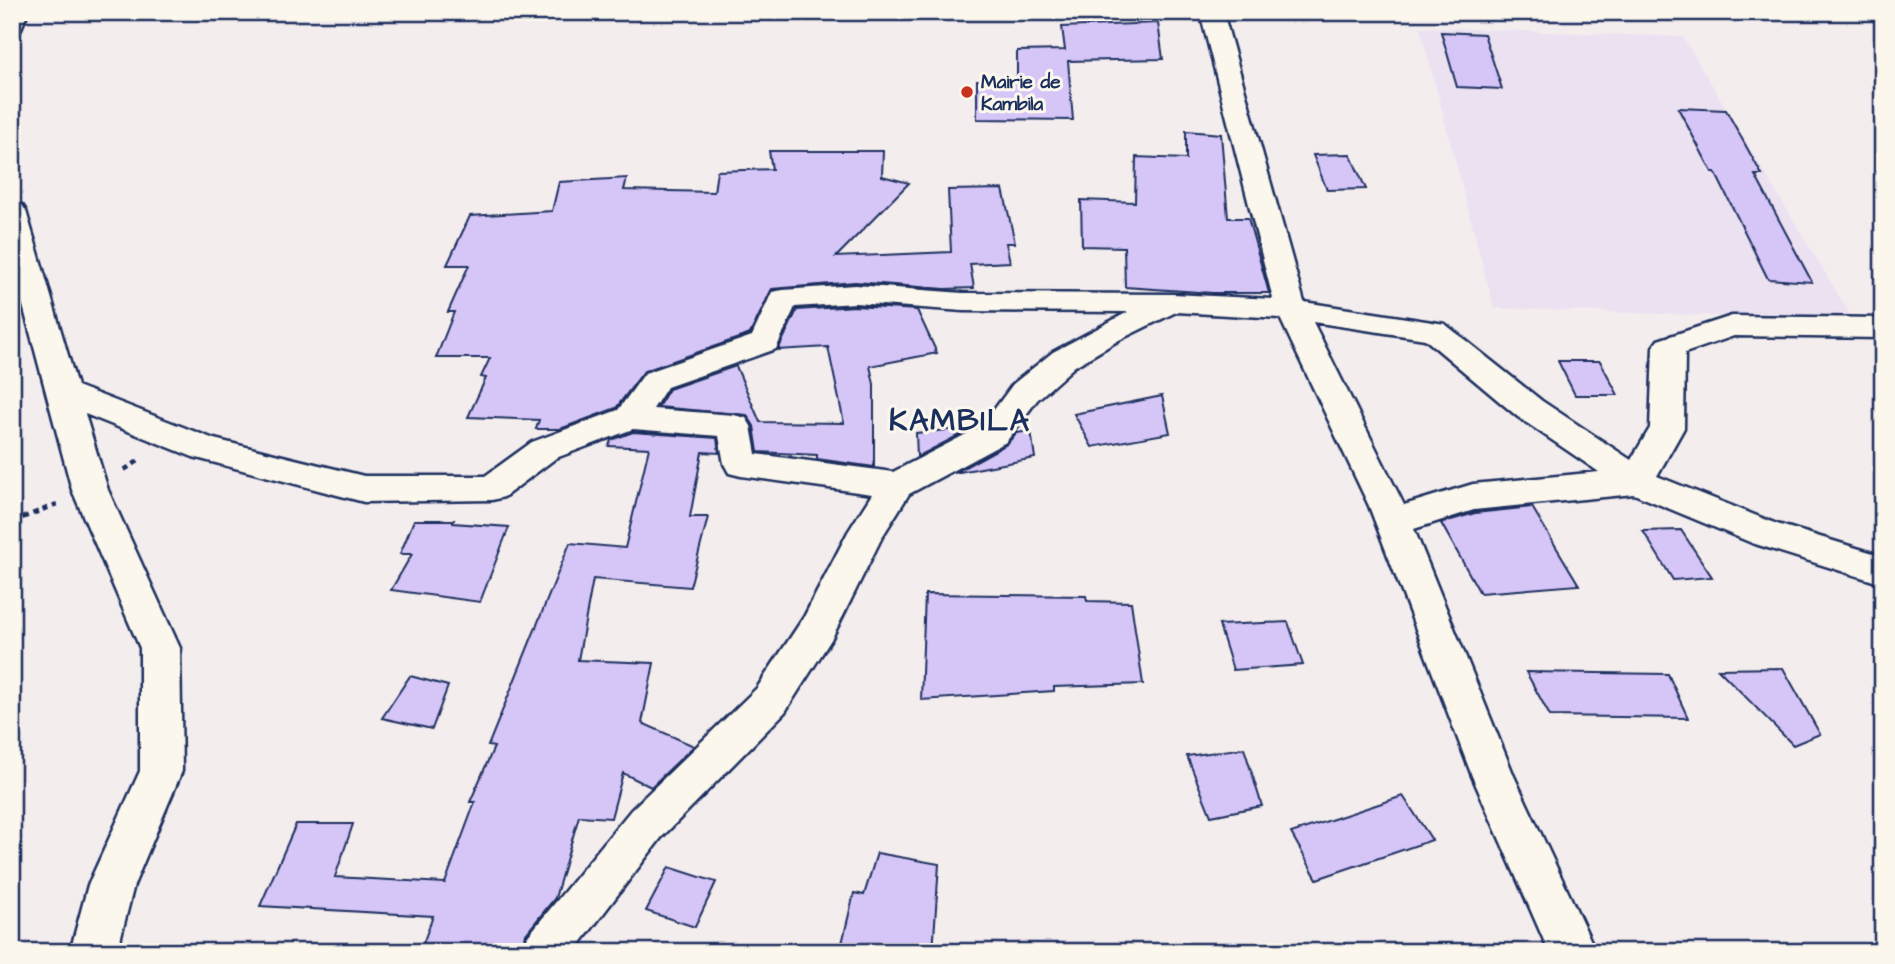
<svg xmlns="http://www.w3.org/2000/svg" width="1895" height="964" font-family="'Architects Daughter',sans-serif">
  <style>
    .built { fill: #ebe1f1 }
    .building { fill: #d6c6f8; stroke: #1b2f5e; stroke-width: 2 }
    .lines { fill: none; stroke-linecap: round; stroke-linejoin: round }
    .street-casing { stroke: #1b2f5e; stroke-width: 5 }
    .path { stroke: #1b2f5e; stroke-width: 4.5; stroke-dasharray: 6 5; stroke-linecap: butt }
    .street { fill: #fbf7ec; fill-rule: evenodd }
    .poi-dot { fill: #c8321e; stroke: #fbf7ec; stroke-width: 2.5 }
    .labels { text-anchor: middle; stroke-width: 6; stroke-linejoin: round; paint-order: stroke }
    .far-poi-label { font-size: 19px; font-weight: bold; fill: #1b2f5e; stroke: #fbf7ec; text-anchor: start }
    .district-label { font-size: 30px; font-weight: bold; letter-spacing: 2px; fill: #1b2f5e; stroke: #fbf7ec }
  </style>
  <rect width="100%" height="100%" fill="#f4edee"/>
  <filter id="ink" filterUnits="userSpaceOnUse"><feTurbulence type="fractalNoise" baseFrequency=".0143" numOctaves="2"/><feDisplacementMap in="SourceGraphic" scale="14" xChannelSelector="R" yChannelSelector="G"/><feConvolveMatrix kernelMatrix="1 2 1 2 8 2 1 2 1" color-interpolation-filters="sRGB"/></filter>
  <g filter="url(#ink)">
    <path class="built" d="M1420,27L1683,37L1854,321L1494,308Z"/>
    <g class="building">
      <path d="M1158,23L1163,59L1068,61L1073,120L977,119V80H1017V51L1065,50L1062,27Z"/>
      <path d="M1441,32L1484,34L1502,89L1457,87Z"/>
      <path d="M1678,108L1726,110L1762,175H1755L1812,282L1768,279L1715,172H1712Z"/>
      <path d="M1186,131L1221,134L1228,218H1248L1269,293H1213L1125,287L1124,247L1082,246L1081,200L1135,202L1136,157L1186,159Z"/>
      <path d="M769,151H883L882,176L909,183L836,257L951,252L948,190L1003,189L1015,243H1006L1010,262L970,264L974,288L945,289L855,282L772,289L750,334L644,371L616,408L560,429H536L539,420L468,417L486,378L481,377L490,358H436L454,312H448L469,265H447L470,216L552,211L559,182L627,178L624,190L714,192L717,171L772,169Z"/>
      <path d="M1350,154L1366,189L1327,190L1313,155Z"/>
      <path d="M855,306L917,310L937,353L870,366L874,384V467L817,459V455L758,452L754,426L747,415L658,407L669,389L736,366L760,422L844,423L828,347L778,350L797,310Z"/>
      <path d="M1558,361H1600L1618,395H1575Z"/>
      <path d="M1162,396L1170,433L1092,447L1074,414Z"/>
      <path d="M967,428V431L917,457L916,433Z"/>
      <path d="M1031,431L1035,458L954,473L1007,444L1016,433Z"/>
      <path d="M633,432L717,438L719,453L702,452L690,517H708L690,587L593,579L578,660L654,663L642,723L694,746L651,787L623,773L611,818L579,816L555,898L526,934L520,952H420L433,916L260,906L296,824H353L335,877L445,883L475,802H470L494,747L488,746L570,543L625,548L649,448L609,446L611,440Z"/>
      <path d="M1532,507L1579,585L1480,593L1441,523L1475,513Z"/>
      <path d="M414,520H454L453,523L509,527L480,602L391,590L412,554H400Z"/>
      <path d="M1681,530L1712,577L1673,580L1643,531Z"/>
      <path d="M925,594L1086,596L1087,601L1131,602L1143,684L1054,687V691L921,700Z"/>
      <path d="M1288,622L1303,665L1233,670L1219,625Z"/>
      <path d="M1783,668L1820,734L1793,745L1718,669Z"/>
      <path d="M1526,672L1668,674L1688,718L1550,716Z"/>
      <path d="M410,676L448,686L432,729L382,718Z"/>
      <path d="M1244,748L1262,806L1211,816L1187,756Z"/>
      <path d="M1403,796L1432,840L1317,879L1291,833Z"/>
      <path d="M877,853L939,864L933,952H840L854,893L864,895Z"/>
      <path d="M669,867L716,882L695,927L646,911Z"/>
    </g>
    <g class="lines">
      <g class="street-casing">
        <g id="street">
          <path d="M12,12H28L20,31L12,33Z"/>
          <path d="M1200,12H1223L1304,302L1445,324L1542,401L1631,460L1650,428L1653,347L1658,340L1732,316L1883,318V338L1734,336L1685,353L1684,428L1657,476L1777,524L1883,556V584L1752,543L1634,494L1474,510L1414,529L1514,776L1596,952H1549L1472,776L1369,506L1280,318L1176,312L1119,340L1075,366L1037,400L1006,442L909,494L882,537L832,638L785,712L661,838L574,952H522L528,936L631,810L757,688L804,617L848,532L872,494L741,476L729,473L724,464L719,436L633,429L556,458L504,497L492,500L364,502L193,457L85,414L108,490L180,648L182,771L134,885L117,952H70L88,885L140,771V648L72,490L12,264V203L22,205L26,211L77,386L214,439L364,476H485L532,442L618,410L645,373L752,336L772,292L783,290L855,285L963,293L1173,294L1273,299ZM855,303L963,311L1128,312L1053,352L1013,384L982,426L893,472L756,454L751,426L746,418L734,415L653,409L667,387L776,349L795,307ZM1313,322L1425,339L1518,417L1599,472L1473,484L1404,505Z"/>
        </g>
      </g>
      <g class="path">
        <path d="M124,470L140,460"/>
        <path d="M12,522L57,504"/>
      </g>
      <use href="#street" class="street"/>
    </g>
  </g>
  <circle class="poi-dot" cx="967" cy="92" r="7"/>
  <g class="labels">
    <g class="far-poi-label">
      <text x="981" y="88">Mairie de<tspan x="981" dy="22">Kambila</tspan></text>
    </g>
    <g class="district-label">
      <text x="960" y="430">KAMBILA</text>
    </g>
  </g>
  <rect width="1895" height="964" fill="none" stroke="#fbf7ec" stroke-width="42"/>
  <rect x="21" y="21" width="1853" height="922" fill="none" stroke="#1b2f5e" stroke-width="2.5" filter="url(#ink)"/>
</svg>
